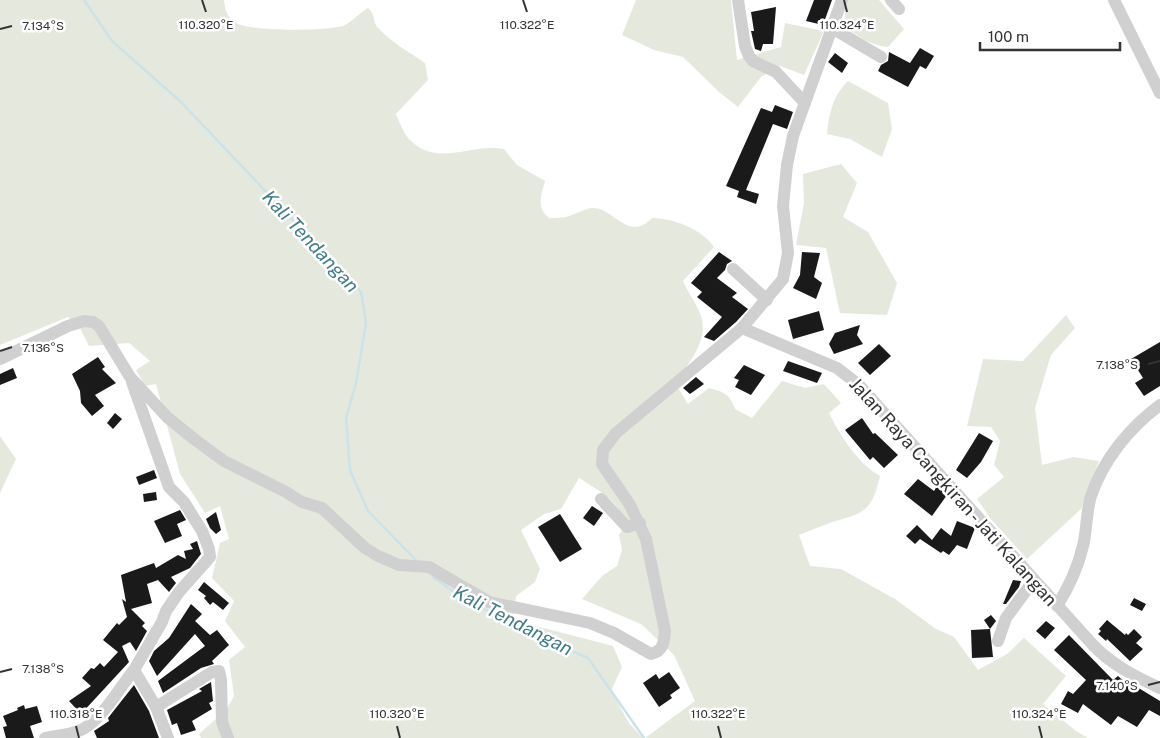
<svg xmlns="http://www.w3.org/2000/svg" width="1160" height="738" font-family="'Public Sans',sans-serif">
  <style>
    .green { fill: #e5e9dd }
    .lines { fill: none; stroke-linecap: round; stroke-linejoin: round }
    .stream { stroke: #cbe3e8; stroke-width: 2.5 }
    .building { fill: #1a1a1a }
    .minor { stroke: #d0d0d0; stroke-width: 12 }
    .ticks { fill: none; stroke: #333; stroke-width: 2 }
    .labels { text-anchor: middle; stroke-width: 5; stroke-linejoin: round; paint-order: stroke }
    .street-label { font-size: 18px; fill: #333; stroke: #fff }
    .water-label { font-size: 19px; font-style: italic; fill: #427d8a; stroke: #fff }
    .ticks-label { font-size: 12px; text-anchor: middle; fill: #333; stroke: #fff; stroke-width: 5; stroke-linejoin: round; paint-order: stroke }
  </style>
  <rect width="100%" height="100%" fill="#fff"/>
  <g class="green">
    <path d="M0,0H224C225,9 227,18 236,23C252,32 324,31 343,26C349,24 361,12 368,8C376,15 372,21 378,28C391,42 409,52 425,63L428,80L396,114C400,123 404,135 411,141C438,167 472,143 504,149L517,165L545,181C541,196 536,207 549,218C556,218 563,218 569,216C576,214 584,209 592,208C614,207 628,243 652,218C673,218 702,229 714,247L683,281C688,293 697,304 701,316C709,339 689,366 674,381L688,404L709,388C724,392 730,394 735,409L752,418L782,381L805,388L824,384L841,403L829,413C840,435 858,464 880,476C872,511 865,513 832,522C821,526 810,531 799,535L810,566L841,569L895,599L936,629L954,637L978,670L1007,654L1024,638L1066,676L1043,704L1076,731L1088,738H645L695,701L674,655L641,624L582,599L602,576L617,566L622,550L619,535L625,526C621,501 599,491 579,478L561,509L544,514L521,530L540,569L535,582L516,596L513,620L613,646L622,667L611,691L629,723L643,738H201L199,734L226,710L234,696L229,660L245,647L225,621L234,601L212,578L220,543L229,539L220,506L205,513L180,474L156,384L145,386L136,370L150,361L129,343L89,346L80,328L68,317L0,345Z"/>
    <path d="M636,0H731L737,60L781,47L785,23L824,31L804,75L780,66L761,77L738,107L719,92L683,57L654,50L622,35Z"/>
    <path d="M848,0H879L904,29L888,47C871,46 856,35 843,25Z"/>
    <path d="M848,81L888,103L892,129L882,157L850,139L827,134C829,114 833,95 848,81Z"/>
    <path d="M841,164L857,183L843,217L868,232L897,283L887,315L840,313L826,248L796,245L804,203L803,174Z"/>
    <path d="M1066,315L1075,328L1051,355L1035,408L1042,465L1073,457L1099,461L1081,509L1027,559L991,519L977,499L1004,477L994,465L1000,441L991,427L967,426L983,359L1023,361Z"/>
    <path d="M0,436L16,459L0,493Z"/>
  </g>
  <g class="lines">
    <g class="stream">
      <path d="M84,0L112,41L181,102L361,292L366,323L356,383L346,418L350,470L368,511L417,561"/>
      <path d="M433,577L458,595L520,628L588,658L644,738"/>
    </g>
  </g>
  <g class="building">
    <path d="M814,0H832L823,25L806,21Z"/>
    <path d="M776,7L773,44H763L761,51L755,49L751,31H754L751,12Z"/>
    <path d="M920,48L934,56L926,69L920,66L908,87L878,71L881,65L888,61L889,52L910,63Z"/>
    <path d="M835,53L848,63L842,73L828,62Z"/>
    <path d="M775,105L793,112L787,129L773,124L746,190L759,194L756,204L737,197L739,191L726,186L761,108L772,112Z"/>
    <path d="M719,252L732,261L727,264L725,270L717,278L737,293L732,297L748,309L736,322L714,341L704,337L722,317L697,297L702,292L691,283Z"/>
    <path d="M802,252L820,253L814,277L822,283L816,299L793,288L800,275Z"/>
    <path d="M819,311L824,330L793,339L788,320Z"/>
    <path d="M860,325L857,335L863,344L834,354L829,344L835,333Z"/>
    <path d="M1160,342V386L1144,396L1135,383L1143,378L1131,359Z"/>
    <path d="M879,344L891,356L870,375L858,363Z"/>
    <path d="M98,357L105,367L102,369L116,383L95,395L104,406L92,416L81,403L80,391L72,374Z"/>
    <path d="M788,361L822,373L817,383L783,371Z"/>
    <path d="M744,365L765,375L751,395L735,387L739,380L734,378Z"/>
    <path d="M13,368L17,378L0,385V374Z"/>
    <path d="M696,377L704,384L690,394L683,388Z"/>
    <path d="M115,413L122,419L113,429L107,423Z"/>
    <path d="M862,418L873,434L875,433L898,455L884,468L873,457L870,460L845,430Z"/>
    <path d="M979,433L993,441L981,462L967,478L956,470Z"/>
    <path d="M154,470L157,478L139,485L136,477Z"/>
    <path d="M918,479L934,491L937,486L947,495L932,516L904,494Z"/>
    <path d="M156,492L157,500L144,502L143,494Z"/>
    <path d="M592,506L603,513L594,526L583,518Z"/>
    <path d="M180,510L186,520L177,524L182,536L165,543L154,521Z"/>
    <path d="M216,512L221,530L216,534L210,528L206,519Z"/>
    <path d="M560,514L582,549L560,562L538,527Z"/>
    <path d="M957,521L975,528L967,549L957,545L949,555L943,551L941,553L920,539L915,544L906,536L917,525L932,540L941,528L951,536Z"/>
    <path d="M197,541L201,554L190,568L171,577L176,583L169,592L158,580L147,584L152,603L131,609L145,623L142,626L147,631L136,651L130,642L122,646L129,662L81,714L69,701L91,686L82,678L91,668L94,669L100,663L104,667L118,652L103,640L117,623L119,625L127,617L122,599L126,602L121,575L154,563L156,568L178,555L186,559L184,551L193,549L190,544Z"/>
    <path d="M1013,580L1021,581L1019,587L1006,604H1003Z"/>
    <path d="M204,582L229,603L223,610L213,602L210,605L204,598L206,596L198,590Z"/>
    <path d="M1134,598L1146,604L1142,611L1130,605Z"/>
    <path d="M191,604L202,614L195,621L210,635L217,630L229,645L212,661L214,664L201,668L163,693L158,681L205,646L195,634L157,676L149,661L154,651L169,638Z"/>
    <path d="M991,615L996,621L990,629L984,620Z"/>
    <path d="M1107,620L1125,635L1126,633L1128,635L1134,629L1142,637L1136,643L1143,649L1130,661L1107,639L1106,641L1098,634L1101,631L1099,629Z"/>
    <path d="M1046,621L1055,628L1045,639L1036,631Z"/>
    <path d="M990,629L993,657L972,658L971,630Z"/>
    <path d="M1069,635L1113,680L1118,676L1130,687L1132,684L1160,701V716L1149,710L1137,727L1118,716L1111,725L1083,704L1078,713L1061,704L1068,691L1073,694L1086,680L1054,650Z"/>
    <path d="M669,672L680,688L670,695L672,698L659,707L643,683L656,674L659,679Z"/>
    <path d="M211,682L213,701L209,703L212,709L192,721L196,730L181,735L177,723L172,725L167,710L202,691L199,689Z"/>
    <path d="M134,685L149,711L159,738H97L94,731L109,721L108,718Z"/>
    <path d="M24,705L25,709L37,706L42,722L30,726L34,738H6L3,727L7,726L3,716L18,710L17,708Z"/>
  </g>
  <g class="lines">
    <g class="minor">
      <path d="M738,0L745,46L749,56L753,61L776,72L805,103"/>
      <path d="M891,0L899,9"/>
      <path d="M1114,0L1160,93"/>
      <path d="M832,28L881,57"/>
      <path d="M733,269L767,300"/>
      <path d="M742,328L837,368L859,385L1093,645C1112,665 1136,677 1160,688"/>
      <path d="M0,359L68,326L84,321L93,322L99,326L130,377L167,417L194,439L224,461L286,492L302,502L322,508L365,548L378,556L399,565L429,567L489,602L590,623L614,633L651,654C663,651 664,643 665,631L646,539L630,505L602,464L603,450L616,433L742,328L783,279L788,253L783,206L787,165L793,136L842,0"/>
      <path d="M132,382L169,487L184,502L202,531L209,549L210,557L179,592L166,611L162,622L134,670L156,707L168,738"/>
      <path d="M601,499L627,527L640,523"/>
      <path d="M1057,606C1069,587 1078,567 1083,546C1087,530 1086,512 1091,496C1103,460 1130,427 1160,405"/>
      <path d="M998,641L1006,618L1034,580"/>
      <path d="M156,707L212,672L219,671L221,680L222,722L228,738"/>
      <path d="M45,738C57,735 72,735 83,729C104,717 119,688 134,670"/>
    </g>
  </g>
  <path class="ticks" d="M202,0L206,12M523,0L527,12M844,0L847,12M0,29L12,26M0,351L12,347M1148,364L1160,361M0,672L12,669M1148,685L1160,682M76,726L79,738M397,726L400,738M718,726L721,738M1039,726L1042,738"/>
  <g class="labels">
    <g class="street-label">
      <text transform="translate(953 492) rotate(48)" y="6">Jalan Raya Cangkiran - Jati Kalangan</text>
    </g>
    <g class="water-label">
      <text transform="translate(311 241) rotate(47)" y="7">Kali Tendangan</text>
      <text transform="translate(513 620) rotate(27)" y="7">Kali Tendangan</text>
    </g>
  </g>
  <g class="ticks-label">
    <text x="206" y="29">110.320°E</text>
    <text x="847" y="29">110.324°E</text>
    <text x="527" y="29">110.322°E</text>
    <text x="43" y="30">7.134°S</text>
    <text x="43" y="352">7.136°S</text>
    <text x="1117" y="369">7.138°S</text>
    <text x="43" y="673">7.138°S</text>
    <text x="1117" y="690">7.140°S</text>
    <text x="76" y="718">110.318°E</text>
    <text x="397" y="718">110.320°E</text>
    <text x="718" y="718">110.322°E</text>
    <text x="1039" y="718">110.324°E</text>
  </g>
  <path d="M980 42v8h140v-8" fill="none" stroke="#333333" stroke-width="2.5"/>
  <text x="988" y="42" font-size="15" fill="#333333" stroke="#ffffff" stroke-width="4" paint-order="stroke">100 m</text>
</svg>
